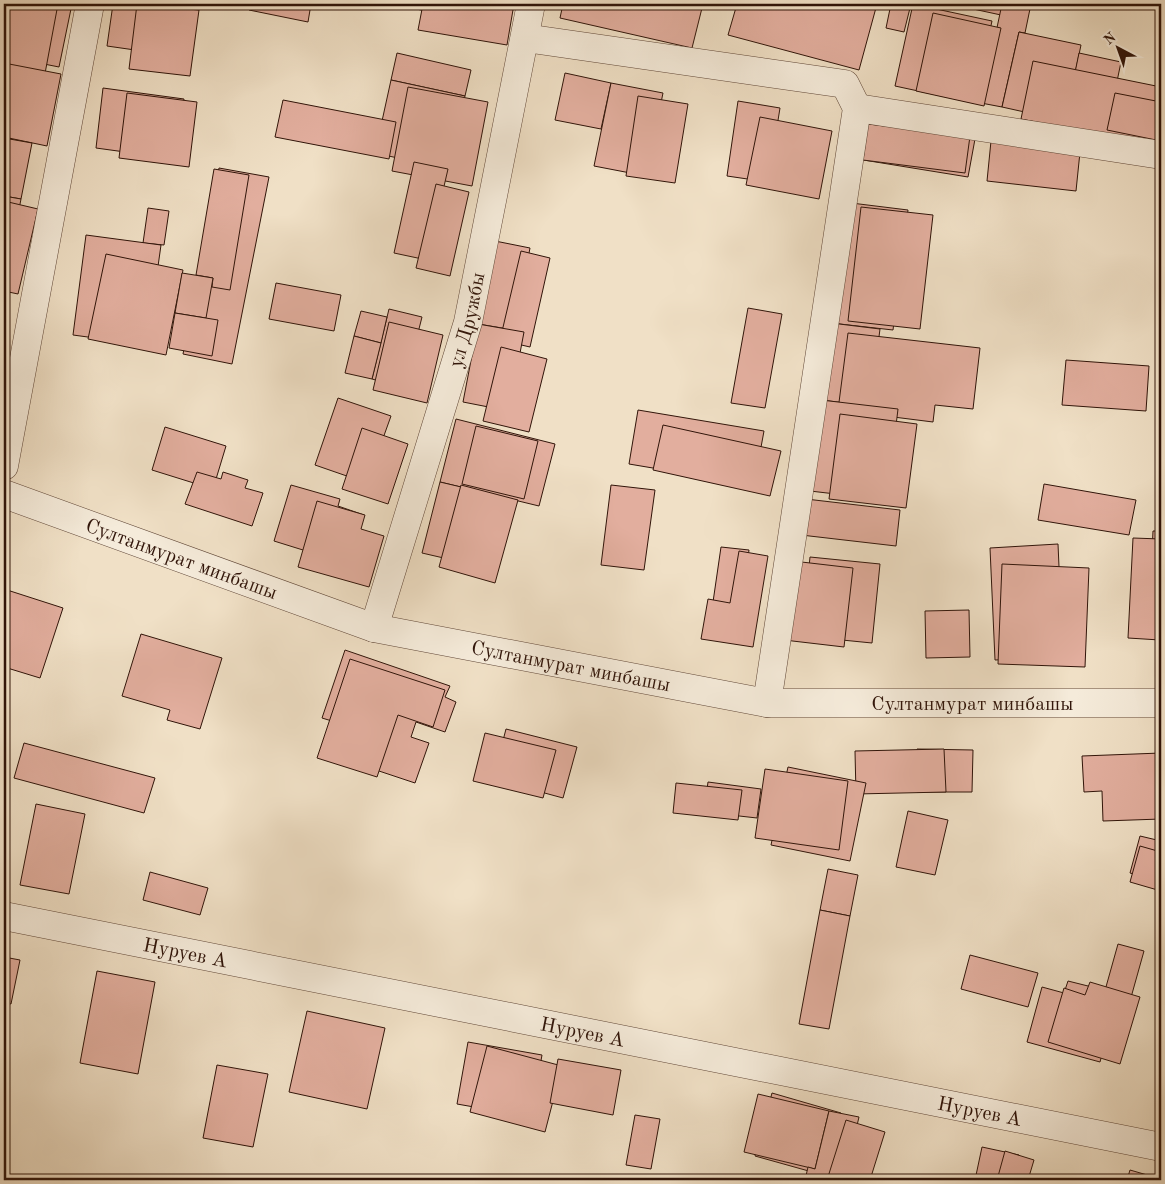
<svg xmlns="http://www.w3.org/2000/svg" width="1165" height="1184" font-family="'Old Standard TT',serif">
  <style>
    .building { fill: #e2ae9e; stroke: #301409 }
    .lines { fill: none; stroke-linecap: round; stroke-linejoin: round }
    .minor-casing { stroke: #604738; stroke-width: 29 }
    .minor { stroke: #f5ebda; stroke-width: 28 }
    .labels { text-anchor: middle; stroke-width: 4.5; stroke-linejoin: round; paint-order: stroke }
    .street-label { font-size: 20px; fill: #301409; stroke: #f5ebda }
  </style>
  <rect width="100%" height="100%" fill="#f0e0c6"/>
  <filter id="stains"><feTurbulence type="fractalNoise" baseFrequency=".004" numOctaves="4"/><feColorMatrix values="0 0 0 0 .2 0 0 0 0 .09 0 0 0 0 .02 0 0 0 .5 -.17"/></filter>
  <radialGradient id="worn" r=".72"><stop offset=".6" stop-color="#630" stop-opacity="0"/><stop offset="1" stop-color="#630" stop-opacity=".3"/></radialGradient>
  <g class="building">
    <path d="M4,4H72L59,67L4,56Z"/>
    <path d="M4,4H58L32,143L4,138Z"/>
    <path d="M113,4H163L156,53L107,46Z"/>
    <path d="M137,4L199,10L190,76L129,69Z"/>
    <path d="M250,4H311L308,22L249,10Z"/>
    <path d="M386,4H412L411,9Z"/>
    <path d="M392,4H487L481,34L453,28L455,17Z"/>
    <path d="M423,4H514L507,45L418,30Z"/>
    <path d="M561,4H688L697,6L691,32Z"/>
    <path d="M563,4H703L692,48L560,18Z"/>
    <path d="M737,4H877L859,70L728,35Z"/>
    <path d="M891,4H911L904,32L886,28Z"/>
    <path d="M913,4L992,21L974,103L895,86Z"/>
    <path d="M950,4H1003L1001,15Z"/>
    <path d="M1002,4H1031L1025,33L1019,32L1002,107L981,103Z"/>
    <path d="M933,13L1001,28L984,106L916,91Z"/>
    <path d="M1019,32L1081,45L1065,121L1002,107Z"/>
    <path d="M397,53L471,70L465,96L391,80Z"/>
    <path d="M1079,53L1121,62L1107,130L1065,121Z"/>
    <path d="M1033,61L1161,87V147L1021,119Z"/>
    <path d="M4,63L61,74L47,146L4,137Z"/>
    <path d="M565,73L611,83L601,129L555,120Z"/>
    <path d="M391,80L465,96L448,169L375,153Z"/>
    <path d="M611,83L663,93L646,176L594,166Z"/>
    <path d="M408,87L488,102L472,186L392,171Z"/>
    <path d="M103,88L184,99L176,159L96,148Z"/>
    <path d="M127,93L197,102L189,167L119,158Z"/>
    <path d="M1115,93L1161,102V141L1107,130Z"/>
    <path d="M638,96L688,104L675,183L626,176Z"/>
    <path d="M283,100L396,122L389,159L275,137Z"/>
    <path d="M738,101L780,108L768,182L727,176Z"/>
    <path d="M760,117L832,131L819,199L746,185Z"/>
    <path d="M852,118L975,139L968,177L845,157Z"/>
    <path d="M868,124L970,136L965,173L863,160Z"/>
    <path d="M4,138L32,143L21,199L4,196Z"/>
    <path d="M991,141L1080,152L1076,191L987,181Z"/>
    <path d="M414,162L448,169L427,260L394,253Z"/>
    <path d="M219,168L269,177L232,364L183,354Z"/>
    <path d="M214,169L249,175L230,290L212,287L213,278L196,275Z"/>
    <path d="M436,184L469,192L450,276L416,268Z"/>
    <path d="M4,196L21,199L5,281H4Z"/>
    <path d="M4,201L38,209L18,294L4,291Z"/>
    <path d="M835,201L908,210L893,330L831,323Z"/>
    <path d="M861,207L933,215L920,329L848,321Z"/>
    <path d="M148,208L169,211L164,245L143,243Z"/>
    <path d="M86,235L161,245L147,345L73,335Z"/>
    <path d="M495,241L530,248L514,330L478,324Z"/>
    <path d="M521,251L550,258L530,347L500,340Z"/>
    <path d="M106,254L183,270L166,355L88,339Z"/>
    <path d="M182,273L213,278L206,318L175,313Z"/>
    <path d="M276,283L341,295L334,331L269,319Z"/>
    <path d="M748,308L782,314L765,408L731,403Z"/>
    <path d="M389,309L422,317L404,388L372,379Z"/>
    <path d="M361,311L387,317L381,343L354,336Z"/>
    <path d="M175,313L218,320L212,356L169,348Z"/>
    <path d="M389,322L443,335L427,403L373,390Z"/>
    <path d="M831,323L880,329L870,406L821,400Z"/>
    <path d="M478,324L524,332L509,411L463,402Z"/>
    <path d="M848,333L980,348L973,409L935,405L933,422L838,410Z"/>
    <path d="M354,336L381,343L372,379L345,373Z"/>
    <path d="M501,347L547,359L529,432L483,421Z"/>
    <path d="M1066,360L1149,366L1146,411L1062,405Z"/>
    <path d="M338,398L391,416L367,483L315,465Z"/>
    <path d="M821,400L898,409L887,500L810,491Z"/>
    <path d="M638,410L764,431L754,485L629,464Z"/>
    <path d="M840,414L917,424L906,508L829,499Z"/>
    <path d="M456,419L555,444L539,506L440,482Z"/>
    <path d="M663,425L781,451L770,496L653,470Z"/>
    <path d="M476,426L538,441L524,499L462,484Z"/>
    <path d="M165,427L226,446L213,489L152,470Z"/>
    <path d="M362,428L408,444L388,504L342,489Z"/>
    <path d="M197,472L221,479L223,472L248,480L245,488L263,493L252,526L185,504Z"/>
    <path d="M440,482L491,494L474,565L422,553Z"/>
    <path d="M1044,484L1136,500L1129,535L1038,520Z"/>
    <path d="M291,485L340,499L338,506L364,515L348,564L274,541Z"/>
    <path d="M461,485L518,500L495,583L439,567Z"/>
    <path d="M611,485L655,490L644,570L601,565Z"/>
    <path d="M806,499L900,510L896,546L801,535Z"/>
    <path d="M317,501L365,515L361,529L384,536L369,587L298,567Z"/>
    <path d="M1153,531H1161V638L1148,637Z"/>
    <path d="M1133,538L1161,539L1160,640L1128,638Z"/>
    <path d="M1058,544L1063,657L995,660L990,548Z"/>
    <path d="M721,547L749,550L741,606L713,602Z"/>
    <path d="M739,551L768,556L753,647L701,639L708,599L730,603Z"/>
    <path d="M810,557L880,564L872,643L802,636Z"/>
    <path d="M793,561L853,568L844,647L784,640Z"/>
    <path d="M1002,564L1089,568L1085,667L998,664Z"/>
    <path d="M4,589L63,608L40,678L4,667Z"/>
    <path d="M969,610L970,657L926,658L925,611Z"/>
    <path d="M141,634L222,658L200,729L167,720L170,710L122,696Z"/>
    <path d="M345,650L450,686L445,697L456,702L445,732L416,722L411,737L429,743L415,783L334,756L345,725L322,718Z"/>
    <path d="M350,659L445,690L433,727L398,715L377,777L317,758Z"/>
    <path d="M506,729L577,747L563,798L493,779Z"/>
    <path d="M485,733L556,750L543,798L473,781Z"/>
    <path d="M24,743L155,778L144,813L14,778Z"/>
    <path d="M917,749L973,750L972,792H917Z"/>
    <path d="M944,749L946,792L856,794L855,751Z"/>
    <path d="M1161,753V819L1103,821L1102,791L1084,792L1082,756Z"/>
    <path d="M788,767L866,783L850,861L771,845Z"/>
    <path d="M765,769L848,781L839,850L755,838Z"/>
    <path d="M708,782L761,789L757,818L704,812Z"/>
    <path d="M676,783L742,790L738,820L673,813Z"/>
    <path d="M36,804L85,814L69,894L20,885Z"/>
    <path d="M908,811L948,820L935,875L896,867Z"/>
    <path d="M1140,836L1161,841V881L1130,873Z"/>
    <path d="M1140,846L1161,852V891L1130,882Z"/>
    <path d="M828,869L858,875L850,916L820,910Z"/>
    <path d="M150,872L208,888L200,915L143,900Z"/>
    <path d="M820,910L850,916L829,1029L799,1024Z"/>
    <path d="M1118,944L1144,951L1130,1001L1104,994Z"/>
    <path d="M970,955L1038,973L1028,1007L961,989Z"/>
    <path d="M4,957L20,960L11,1004L4,1002Z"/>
    <path d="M97,971L155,982L138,1074L80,1063Z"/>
    <path d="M1068,981L1096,988L1094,1001L1115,1006L1100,1062L1027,1042L1042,987L1064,993Z"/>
    <path d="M1090,982L1140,997L1120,1064L1048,1042L1064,988L1085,995Z"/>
    <path d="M307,1011L385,1028L367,1109L289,1092Z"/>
    <path d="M468,1042L542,1055L531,1117L457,1104Z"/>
    <path d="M487,1046L562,1066L545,1132L470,1112Z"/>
    <path d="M558,1059L621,1070L613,1115L550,1103Z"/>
    <path d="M217,1065L268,1074L253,1147L203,1138Z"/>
    <path d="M772,1093L841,1113L823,1175L755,1156Z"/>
    <path d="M758,1094L829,1111L815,1169L744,1152Z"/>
    <path d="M829,1111L859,1117L844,1180H805L808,1167L815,1169Z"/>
    <path d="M635,1115L660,1119L651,1169L626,1165Z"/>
    <path d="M846,1120L885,1132L870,1180H827Z"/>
    <path d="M982,1147L1019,1155L1013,1180H975Z"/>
    <path d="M1005,1151L1034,1160L1028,1180H997Z"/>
    <path d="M1130,1170L1161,1179V1180H1127Z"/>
  </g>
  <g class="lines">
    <g class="minor-casing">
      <g id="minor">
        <path d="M525,38L845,84L857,108L767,703"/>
        <path d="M857,108L1161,155"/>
        <path d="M4,466L90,4"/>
        <path id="s1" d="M4,494L374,628L767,703H1161"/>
        <path id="s2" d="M374,628L468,322L531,4"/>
        <path id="s3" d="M4,916L1161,1147"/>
      </g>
    </g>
    <use href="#minor" class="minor"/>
  </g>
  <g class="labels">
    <g class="street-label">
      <text dy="7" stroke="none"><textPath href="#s2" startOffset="322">ул Дружбы</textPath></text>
      <text dy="7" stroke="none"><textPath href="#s1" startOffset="189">Султанмурат минбашы</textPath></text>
      <text dy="7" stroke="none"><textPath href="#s1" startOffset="594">Султанмурат минбашы</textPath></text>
      <text dy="7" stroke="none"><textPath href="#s1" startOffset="999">Султанмурат минбашы</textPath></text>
      <text dy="7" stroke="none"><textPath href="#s3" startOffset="185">Нуруев А</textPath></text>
      <text dy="7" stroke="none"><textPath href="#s3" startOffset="590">Нуруев А</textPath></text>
      <text dy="7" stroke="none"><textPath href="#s3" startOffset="995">Нуруев А</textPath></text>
    </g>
  </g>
  <rect width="1165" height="1184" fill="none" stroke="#f0e0c6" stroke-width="20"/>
  <rect x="5" y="5" width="1155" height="1174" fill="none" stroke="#301409" stroke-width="2.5"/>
  <rect x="10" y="10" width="1145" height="1164" fill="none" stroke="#301409"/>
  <g transform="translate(1118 48) rotate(319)" stroke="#f5ebda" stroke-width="4" paint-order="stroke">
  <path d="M0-4L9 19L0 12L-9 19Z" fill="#301409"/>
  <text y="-8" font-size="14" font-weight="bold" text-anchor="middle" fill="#301409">N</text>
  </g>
  <rect width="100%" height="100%" filter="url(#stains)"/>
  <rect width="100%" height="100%" fill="url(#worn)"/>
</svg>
